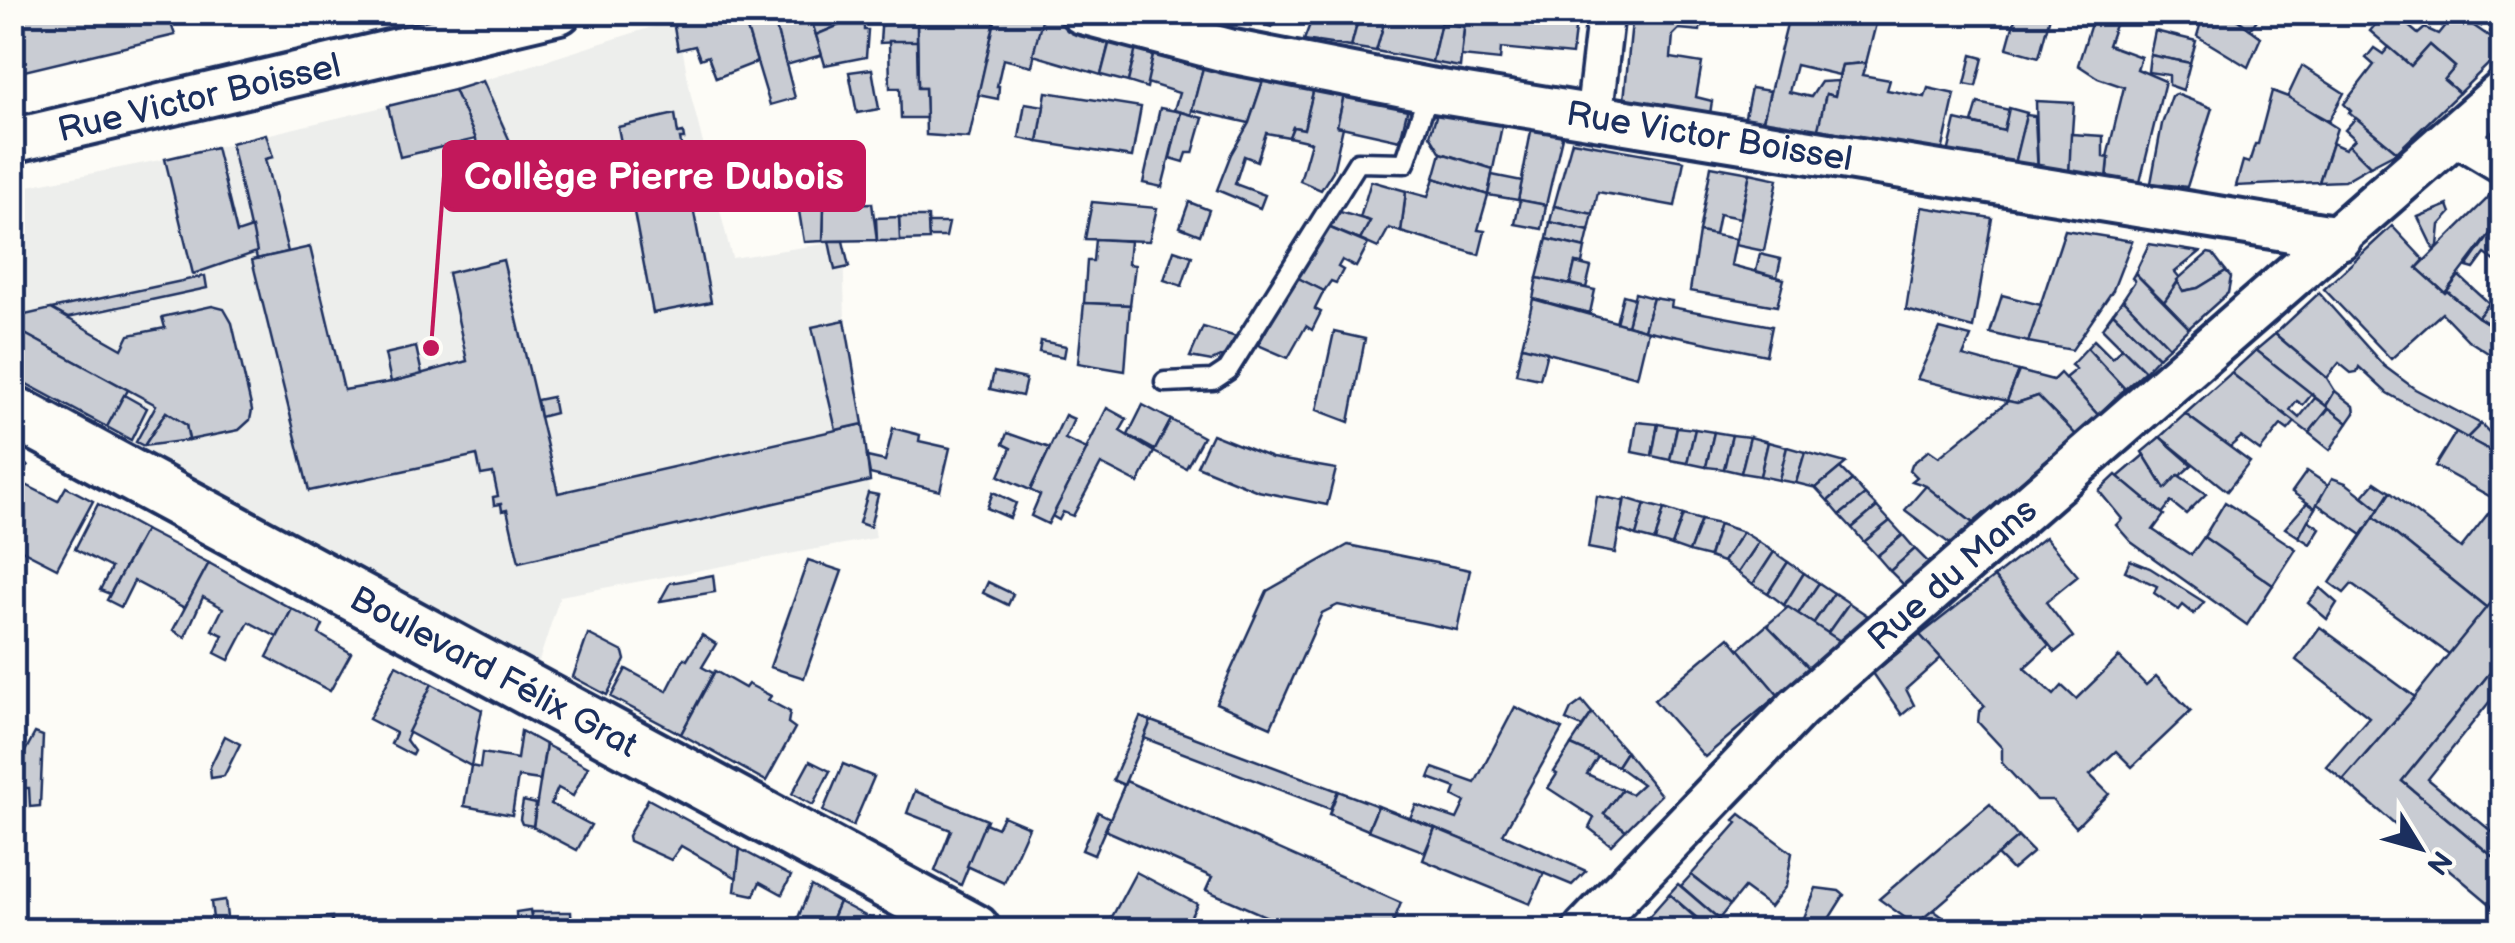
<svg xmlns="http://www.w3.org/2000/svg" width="2515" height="943" font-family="'Balsamiq Sans',sans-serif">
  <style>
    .built { fill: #edeeec }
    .building { fill: #c9ccd3; stroke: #1b2f5e; stroke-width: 2.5 }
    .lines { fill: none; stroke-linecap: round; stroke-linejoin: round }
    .service-casing { stroke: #1b2f5e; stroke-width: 25 }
    .minor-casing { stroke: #1b2f5e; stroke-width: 42 }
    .tertiary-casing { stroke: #1b2f5e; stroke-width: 50 }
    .secondary-casing { stroke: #1b2f5e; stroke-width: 58 }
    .path { stroke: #1b2f5e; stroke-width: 6; stroke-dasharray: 2.5 8; stroke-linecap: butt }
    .service { stroke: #fdfcf7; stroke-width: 18 }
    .minor { stroke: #fdfcf7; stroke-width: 35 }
    .tertiary { stroke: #fdfcf7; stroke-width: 42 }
    .secondary { stroke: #fdfcf7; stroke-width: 50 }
    .labels { text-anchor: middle; stroke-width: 8; stroke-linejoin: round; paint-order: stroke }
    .street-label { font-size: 35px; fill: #1b2f5e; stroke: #fdfcf7 }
    .leader { fill: none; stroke: #c2185b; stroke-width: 4 }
    .callout-dot { fill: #c2185b; stroke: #fdfcf7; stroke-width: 4 }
    .callout { fill: #c2185b; stroke: #c2185b; stroke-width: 4 }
    .callout-label { font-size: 38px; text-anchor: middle; font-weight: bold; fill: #fff }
  </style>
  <rect width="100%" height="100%" fill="#fdfcf7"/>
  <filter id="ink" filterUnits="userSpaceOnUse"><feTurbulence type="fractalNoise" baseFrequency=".01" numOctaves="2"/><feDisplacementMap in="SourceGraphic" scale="20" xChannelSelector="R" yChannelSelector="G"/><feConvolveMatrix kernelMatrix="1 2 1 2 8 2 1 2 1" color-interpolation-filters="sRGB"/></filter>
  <g filter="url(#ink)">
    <path class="built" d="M677,19L691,96L732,258L843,241L845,320L876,538L560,596L537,667L13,377V189L165,159L454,90Z"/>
    <g class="building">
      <path d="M12,12H167L175,35L12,74Z"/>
      <path d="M699,12H742L757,62L716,78L708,56L700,59L695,46L678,50L674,27L677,19Z"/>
      <path d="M742,12H772L795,98L770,105Z"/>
      <path d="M772,12H809L822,55L786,65Z"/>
      <path d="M809,12H840V25L816,35Z"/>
      <path d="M840,12H882V18L864,20V30H868L866,57L825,65L816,35L840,25Z"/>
      <path d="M882,12H917V41L880,43Z"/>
      <path d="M917,12H997L969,138L926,135L925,88H918Z"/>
      <path d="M997,12L1043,16L1032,66L1003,59L997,86H999L998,99L978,95Z"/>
      <path d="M1219,12H1276L1272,27Z"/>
      <path d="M1321,12H1363L1360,13L1351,47L1304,40L1313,16L1319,18Z"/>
      <path d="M1387,12H1432L1430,20L1441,22L1432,62L1376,51Z"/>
      <path d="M1387,12L1376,51L1351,47L1360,13Z"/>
      <path d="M1466,12H1577L1572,55L1501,48L1500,60L1461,56Z"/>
      <path d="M1633,12H1714V22L1701,21L1700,31L1679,29L1673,35L1671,58L1702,63L1696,97L1712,101L1710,114L1624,100Z"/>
      <path d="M1790,12H1879L1866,63L1842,65L1839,75L1796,65L1789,92L1811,97L1821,82L1838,81L1835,96L1826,94L1817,136L1762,124Z"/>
      <path d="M2017,12H2051L2039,57L2007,48Z"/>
      <path d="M2204,12H2227L2261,37L2248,67L2197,36Z"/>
      <path d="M2240,12H2263L2250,29L2236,18Z"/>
      <path d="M2386,12H2392L2418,34L2425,28L2438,34L2455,13L2490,37L2502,51L2459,93L2444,80L2455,67L2430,45L2411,66L2370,31Z"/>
      <path d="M2474,12H2502V50L2490,37L2497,28Z"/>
      <path d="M2094,14L2116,22L2108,45L2141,57L2137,69L2165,81L2140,182L2107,180L2109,158L2107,157L2124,87L2098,78L2078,65Z"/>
      <path d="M1043,16L1111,35L1101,75L1033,55Z"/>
      <path d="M1441,22L1464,27L1460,67L1432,62Z"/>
      <path d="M2155,31L2196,41L2190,63L2150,55Z"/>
      <path d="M1112,33L1138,40L1128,82L1101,75Z"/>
      <path d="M1138,40L1155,44L1147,88L1128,82Z"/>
      <path d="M889,41H917L918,88H925L926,118H901L900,88H890Z"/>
      <path d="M2430,45L2455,67L2444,80L2459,93L2397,152L2349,113L2351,111L2344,104L2374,65L2366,58L2374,48L2383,54L2389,47L2411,66Z"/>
      <path d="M1155,47L1205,60L1191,115L1174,110L1179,93L1147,83Z"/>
      <path d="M1972,55L1983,58L1976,86L1965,84Z"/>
      <path d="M2150,55L2190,63L2183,90L2169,85V75L2148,72Z"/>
      <path d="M1205,60L1265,75L1249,123L1192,110Z"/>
      <path d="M1866,63L1862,75L1890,80L1887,90L1925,97L1928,88L1955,94L1940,161L1840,140L1841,133L1818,129L1826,94L1835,96L1842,65Z"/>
      <path d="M2302,66L2344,93L2329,121L2287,98Z"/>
      <path d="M872,69L879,109L857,113L849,72Z"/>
      <path d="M1265,75L1314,88L1304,129L1293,127L1289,137L1266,133L1257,161L1244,156L1235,184L1265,195L1260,208L1217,190L1231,154L1249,123Z"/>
      <path d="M483,81L517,157L488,168L454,90Z"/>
      <path d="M1314,88L1344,95L1337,126L1343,127L1333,171L1321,190L1300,181L1311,142L1289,137L1293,127L1304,129Z"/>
      <path d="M1751,88L1770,91L1762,124L1744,121Z"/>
      <path d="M454,90L476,139L400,157L388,106Z"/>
      <path d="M2272,91L2288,97L2337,128L2319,182L2236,186L2243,161L2249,163L2255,144H2258Z"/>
      <path d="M1046,92L1141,107L1132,157L1038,142Z"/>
      <path d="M2176,94L2212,108L2187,187L2151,183L2162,124L2172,96Z"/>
      <path d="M1344,95L1408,107L1400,140L1337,126Z"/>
      <path d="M2036,101L2074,103L2069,177L2038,175Z"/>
      <path d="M1025,103L1044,106L1038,142L1019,138Z"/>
      <path d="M1978,103L2009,110L2004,131L1972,123Z"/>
      <path d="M1160,108L1181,112L1162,187L1143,183Z"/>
      <path d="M2009,108L2027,113L2012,172L1946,162L1956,120L2004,131Z"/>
      <path d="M1181,112L1203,118L1193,153H1187L1184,162L1170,158Z"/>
      <path d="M1437,113L1503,121L1493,169L1441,153L1430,135Z"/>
      <path d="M675,114L678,134L683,133L684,139H680L711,302L653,313L618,127Z"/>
      <path d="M2026,115L2035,116L2038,175L2012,172Z"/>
      <path d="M2356,118L2397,152L2370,166L2349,145L2355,139L2345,130Z"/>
      <path d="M1532,126L1563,133L1546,205L1518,200Z"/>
      <path d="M266,134L273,157L265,159L288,252L257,259L231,143Z"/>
      <path d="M2071,134L2103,136V157L2109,158L2107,178L2072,175L2069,177Z"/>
      <path d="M1572,141L1684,161L1675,206L1598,192L1593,214L1554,206Z"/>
      <path d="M2332,143L2345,149L2349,145L2370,166L2344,181L2319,182Z"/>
      <path d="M216,147L237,233L252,228L257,252L193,274L165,159Z"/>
      <path d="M1441,153L1493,169L1488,195L1434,178Z"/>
      <path d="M1711,166L1750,173L1740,218L1719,214L1715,235L1699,232Z"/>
      <path d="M1750,173L1778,179L1764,251L1735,245Z"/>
      <path d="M1492,175L1522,181L1518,200L1488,195Z"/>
      <path d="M1434,178L1488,195L1478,230L1485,231L1479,255L1401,232L1406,191L1428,197Z"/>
      <path d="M1371,181L1406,191L1401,232L1389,228L1378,248L1360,240L1370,221L1360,218Z"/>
      <path d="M2493,188L2502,192V218L2445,293L2417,268L2487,199Z"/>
      <path d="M1520,200L1546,205L1542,229L1515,224Z"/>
      <path d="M1092,202L1157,208L1149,241L1085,239Z"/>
      <path d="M1189,202L1209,210L1200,235L1180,227Z"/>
      <path d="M872,203L877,240L823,241L824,205Z"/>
      <path d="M1337,203L1342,205L1340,212L1370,221L1360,240L1323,225Z"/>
      <path d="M798,205H824L823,241L804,242Z"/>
      <path d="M2448,205L2451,213L2440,225L2438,246L2434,250L2418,217Z"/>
      <path d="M1554,206L1593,214L1589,231L1550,222Z"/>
      <path d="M1922,207L1992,218L1973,328L1906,310Z"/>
      <path d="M899,217H928L929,240L900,241Z"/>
      <path d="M899,217L900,241H877L876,218Z"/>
      <path d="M2502,218V266L2485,254L2474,269L2467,267Z"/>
      <path d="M1550,222L1589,231L1585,248L1547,239Z"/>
      <path d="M928,223H949L946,237H929Z"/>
      <path d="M1323,225L1368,244L1356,267L1342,260L1338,267L1343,270L1336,283L1331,281L1324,291L1296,277Z"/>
      <path d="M2392,226L2424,260L2417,268L2445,293L2447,291L2478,317L2502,332V362L2468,340L2442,313L2391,359L2324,289Z"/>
      <path d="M2065,230L2132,241L2113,290L2072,350L2028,342Z"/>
      <path d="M1699,232L1736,239L1731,265L1784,279L1777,306L1690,291Z"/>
      <path d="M1095,239L1130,241L1128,264L1135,265L1130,305L1084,303L1087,261H1093Z"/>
      <path d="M1547,239L1585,248L1582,264L1575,263L1570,285L1537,278Z"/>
      <path d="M829,241H843L849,267L835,270Z"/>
      <path d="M2149,244L2200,252L2175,272L2180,278L2164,302L2135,273Z"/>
      <path d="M310,247L344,390L391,382L467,361L448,273L503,260L558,493L863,424L870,481L519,562L507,510L502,511L501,504L494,505L493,497L498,496L493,473L481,475L477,455L309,491L252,260Z"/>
      <path d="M1174,250L1192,256L1182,286L1164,280Z"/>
      <path d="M2208,253L2213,254L2226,271L2198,288L2183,291L2177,280Z"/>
      <path d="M1760,254L1781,259L1777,277L1756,271Z"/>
      <path d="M1575,263L1591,267L1586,288L1570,284Z"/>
      <path d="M2226,271L2231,277L2228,293L2189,328L2164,302L2178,282L2183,291L2198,288Z"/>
      <path d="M2135,273L2189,328L2169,347L2123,299L2135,281L2132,278Z"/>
      <path d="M205,276L207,288L68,318L51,309Z"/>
      <path d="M2459,276L2489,303L2478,317L2447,291Z"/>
      <path d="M1296,277L1324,291L1315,309L1321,312L1312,330L1306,326L1288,358L1258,345Z"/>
      <path d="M1537,278L1595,290L1590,313L1533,299Z"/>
      <path d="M2501,289L2502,291V332L2478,317Z"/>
      <path d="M1635,293L1653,298L1644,330L1627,325Z"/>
      <path d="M2319,293L2384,366L2415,389L2481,424L2467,438L2387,393L2359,367L2357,372L2351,373L2339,363L2327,378L2275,334Z"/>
      <path d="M1623,295L1634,298L1627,325L1616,323Z"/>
      <path d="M2002,295L2041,305L2028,342L1990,333Z"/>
      <path d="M1653,298L1672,301L1671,307L1772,326L1766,355L1644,330Z"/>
      <path d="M1533,299L1648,331L1637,377L1522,346Z"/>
      <path d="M2123,299L2169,347L2158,357L2113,313Z"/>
      <path d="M1084,303L1130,305L1125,371L1078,363Z"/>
      <path d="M212,306L224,309L232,323L252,410L250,420L239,430L189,440L186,425L166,412L144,446L136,442L156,405L12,327V318L51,309L122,349L129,335L165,328L162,317Z"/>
      <path d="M2113,313L2158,357L2145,371L2102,328Z"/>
      <path d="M845,320L863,424L836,430L812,327Z"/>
      <path d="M12,327L128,390L107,427L12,376Z"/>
      <path d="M1203,327L1240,338L1231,352L1212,361L1190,357Z"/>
      <path d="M1940,329L1971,337L1963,356L2019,371L2007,401L1917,379Z"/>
      <path d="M1334,332L1365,339L1349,422L1317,410Z"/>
      <path d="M2275,334L2327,378L2335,391L2326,406L2256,350Z"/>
      <path d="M2094,340L2112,358L2122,348L2145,371L2125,389L2087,348Z"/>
      <path d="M1041,341L1066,346L1064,357L1039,352Z"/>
      <path d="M1522,346L1547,352L1540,379L1516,374Z"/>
      <path d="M416,347L422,374L391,382L385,354Z"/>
      <path d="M2087,348L2125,389L2098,415L2065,378L2076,369L2071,365Z"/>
      <path d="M2256,350L2312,394L2303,405L2297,401L2290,410L2299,418L2315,398L2329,408L2309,433L2231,373Z"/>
      <path d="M2019,371L2053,380L2060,373L2098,415L2076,435L2038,396L2017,403L2007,401Z"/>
      <path d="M994,372L1026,379L1022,396L990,389Z"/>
      <path d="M2231,373L2295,422L2288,430L2281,425L2260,451L2241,437L2230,447L2185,414Z"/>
      <path d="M2335,391L2354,406L2355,413L2348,423L2326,406Z"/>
      <path d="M124,395L147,408L131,440L107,427Z"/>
      <path d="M2038,396L2076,435L1973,523L1924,485L1912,481L1917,477L1910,470L1912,464L1929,450L1939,457L2008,401L2017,403Z"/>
      <path d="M552,397L555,413L540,417L537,400Z"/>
      <path d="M1143,405L1171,420L1155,450L1128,435Z"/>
      <path d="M1107,408L1127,419L1120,431L1154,452L1138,483L1101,464L1073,516L1063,512L1059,520L1052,516Z"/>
      <path d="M2329,408L2348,423L2330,450L2309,433Z"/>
      <path d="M166,412L186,425L189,440L144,446Z"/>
      <path d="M2185,414L2250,462L2227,491L2160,437Z"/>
      <path d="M1065,415L1074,419L1065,439L1087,449L1048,524L1031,516L1040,495L1030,490Z"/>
      <path d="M1171,420L1203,437L1186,468L1154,452Z"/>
      <path d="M1637,422L1658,424L1652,456L1632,452Z"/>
      <path d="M1658,424L1677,427L1670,460L1652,456Z"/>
      <path d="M2481,424L2492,435L2491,451L2467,438Z"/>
      <path d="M1677,427L1695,429L1687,463L1670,460Z"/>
      <path d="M893,428L920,435L919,441L950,448L940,491L870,474L867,457L885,461Z"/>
      <path d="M1695,429L1714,432L1706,467L1687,463Z"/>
      <path d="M1714,432L1732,435L1724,469L1706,467Z"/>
      <path d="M2456,432L2502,457V588L2487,608L2374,517L2390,492L2461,548L2498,501L2435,466Z"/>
      <path d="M1007,433L1050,448L1030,490L999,476L1011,448L1003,444Z"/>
      <path d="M1212,434L1272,458L1336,469L1327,505L1258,491L1197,466Z"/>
      <path d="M1732,435L1750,437L1741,473L1724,469Z"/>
      <path d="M1750,437L1768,442L1760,476L1741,473Z"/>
      <path d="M2160,437L2192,465L2165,489L2142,452Z"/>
      <path d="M1768,442L1787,447L1779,480L1760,476Z"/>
      <path d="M1787,447L1805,452L1796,483L1779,480Z"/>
      <path d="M1805,452L1846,463L1816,488L1796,483Z"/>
      <path d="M2144,455L2165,489L2178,475L2206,494L2186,514L2171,502L2162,514L2118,477Z"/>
      <path d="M12,458L28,466L12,494Z"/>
      <path d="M1840,468L1852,480L1828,501L1816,488Z"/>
      <path d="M2307,471L2328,485L2315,508L2292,492Z"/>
      <path d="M2116,475L2164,515L2153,530L2191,555L2204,537L2273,585L2247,625L2131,542L2116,525L2122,519L2099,491Z"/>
      <path d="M2332,478L2346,483L2379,509L2362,535L2317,504Z"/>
      <path d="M1852,480L1865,495L1840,515L1828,501Z"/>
      <path d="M2375,482L2390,492L2379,509L2363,496Z"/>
      <path d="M26,485L58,501L66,487L93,501L57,568L12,545V509Z"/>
      <path d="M1926,486L1973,523L1950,544L1905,510Z"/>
      <path d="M993,492L1016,503L1010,518L987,508Z"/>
      <path d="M868,493L878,495L870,527L859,523Z"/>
      <path d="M1865,495L1877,507L1852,528L1840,515Z"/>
      <path d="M1597,496L1624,501L1615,553L1588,548Z"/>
      <path d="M1625,498L1645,504L1636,536L1619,530Z"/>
      <path d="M2225,502L2296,549L2273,585L2204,537Z"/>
      <path d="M2307,503L2315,508L2299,537L2285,528Z"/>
      <path d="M98,504L145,530L110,594L100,590L111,568L75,549Z"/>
      <path d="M1645,504L1664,509L1655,541L1636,536Z"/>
      <path d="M1877,507L1890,521L1864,542L1852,528Z"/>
      <path d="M1664,509L1683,515L1672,546L1655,541Z"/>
      <path d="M1683,515L1701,520L1689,552L1672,546Z"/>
      <path d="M2374,517L2487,608L2449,654L2352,584L2344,593L2330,583Z"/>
      <path d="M1701,520L1719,524L1709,557L1689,552Z"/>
      <path d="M2308,520L2320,528L2310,544L2299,537Z"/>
      <path d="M1890,521L1903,535L1877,556L1864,542Z"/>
      <path d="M1719,524L1743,532L1723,562L1709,557Z"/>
      <path d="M145,530L209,563L185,608L134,581L121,607L107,600Z"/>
      <path d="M1743,532L1759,542L1738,573L1723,562Z"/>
      <path d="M1903,535L1915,549L1890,571L1877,556Z"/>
      <path d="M2045,537L2078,576L2046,602L2073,637L2055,652L1994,577Z"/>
      <path d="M1759,542L1774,552L1753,584L1738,573Z"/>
      <path d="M1348,545L1470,570L1457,630L1338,605L1322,613L1271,727L1216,703L1267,591Z"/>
      <path d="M1915,549L1929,563L1904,585L1890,571Z"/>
      <path d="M1774,552L1788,562L1768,593L1753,584Z"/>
      <path d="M808,560L842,571L804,678L770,667Z"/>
      <path d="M2130,560L2150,568L2204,602L2194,614L2183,605L2179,610L2154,593L2157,586L2125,571Z"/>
      <path d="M1788,562L1804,573L1784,605L1768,593Z"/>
      <path d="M209,563L292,609L277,637L249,622L229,660L215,653L223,635L212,630L223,608L203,597L185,637L173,630Z"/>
      <path d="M1804,573L1819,583L1798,614L1784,605Z"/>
      <path d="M713,575L715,592L660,601L670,583Z"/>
      <path d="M1994,577L2049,645L2024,668L2054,695L2062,686L2076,699L2119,657L2146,685L2156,676L2191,711L2132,767L2116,751L2090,775L2109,794L2076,827L2052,800H2036L2002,763V748L1978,722L1979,712L1985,706L1920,635Z"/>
      <path d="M988,582L1013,594L1008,605L983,593Z"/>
      <path d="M1819,583L1834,593L1813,624L1798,614Z"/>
      <path d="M2320,588L2337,603L2327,619L2308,603Z"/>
      <path d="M2502,588V658L2402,781L2502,864V914L2343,780L2399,716Z"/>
      <path d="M1834,593L1849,603L1827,634L1813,624Z"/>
      <path d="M1849,603L1868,616L1840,641L1827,634Z"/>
      <path d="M1788,607L1840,641L1809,668L1767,625Z"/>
      <path d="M292,609L323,625L319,634L351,653L330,691L267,657Z"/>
      <path d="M1767,625L1809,668L1778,695L1739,649Z"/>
      <path d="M2320,627L2415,697L2343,780L2326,766L2369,717L2296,660Z"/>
      <path d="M588,634L623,652L625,660L607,695L573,677Z"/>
      <path d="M702,635L716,644L702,667L713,673L681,734L611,697L626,669L667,691L684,658L687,660Z"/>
      <path d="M1920,635L1941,658L1906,689L1914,705L1902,715L1873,673Z"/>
      <path d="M1729,637L1778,695L1705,757L1654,700Z"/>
      <path d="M2502,658V686L2428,779L2502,840V864L2402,781Z"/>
      <path d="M396,665L432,684L406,740L414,751L412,755L391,744L396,733L369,719Z"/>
      <path d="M715,671L745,688L748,684L771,696L768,700L790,712L788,723L795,728L766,781L681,734Z"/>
      <path d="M432,684L482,710L471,766L408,732Z"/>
      <path d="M1582,701L1592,713L1582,727L1566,720L1571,709Z"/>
      <path d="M1515,707L1562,729L1503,834L1586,871L1572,885L1410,818L1416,805L1457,819L1465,802L1453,796L1456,788L1429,778L1433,768L1475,783Z"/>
      <path d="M1592,713L1626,752L1617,766L1571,745Z"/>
      <path d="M1140,717L1151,721L1124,785L1113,780Z"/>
      <path d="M1151,721L1338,791L1330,809L1144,738Z"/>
      <path d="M521,731L546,745L540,780L518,777L512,815L464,806L471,766L480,768L482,753L517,759Z"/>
      <path d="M35,733L43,736L40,806L30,807L29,788H12V757H22Z"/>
      <path d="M225,736L240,744L224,776L211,778L210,767Z"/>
      <path d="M546,745L588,767L573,796L558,788L551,804L591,825L577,850L533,827Z"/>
      <path d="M1571,745L1598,757L1587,774L1622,790L1604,814L1626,830L1611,845L1589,828L1594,818L1548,788L1557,774L1554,772Z"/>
      <path d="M1626,752L1661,795L1626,830L1604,814L1622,790L1631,794L1642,784L1617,766Z"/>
      <path d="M810,761L830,771L813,805L792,794Z"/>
      <path d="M843,764L874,777L853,826L823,811Z"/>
      <path d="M1126,781L1401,903L1390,930H1297L1206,890L1212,877L1105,830Z"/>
      <path d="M915,791L987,820L961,885L935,871L951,830L907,813Z"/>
      <path d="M1338,791L1378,806L1368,830L1329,814Z"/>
      <path d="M648,799L740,849L737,878L681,846L671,860L629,841L628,836Z"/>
      <path d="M523,801L536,804L533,826L522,824L520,819Z"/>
      <path d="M1990,804L2018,837L1933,910L1915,925L1879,899Z"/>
      <path d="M1378,806L1435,828L1425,852L1368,830Z"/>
      <path d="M1098,812L1110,818L1094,855L1082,850Z"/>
      <path d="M1740,814L1792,853L1786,886L1770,907L1744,888L1730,905L1691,875L1737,823L1734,820Z"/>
      <path d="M1003,816L1029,827L1004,883L967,866L985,823L997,828Z"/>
      <path d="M1435,828L1544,873L1530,904L1423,860Z"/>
      <path d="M2018,837L2033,852L2012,870L1997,855Z"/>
      <path d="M740,849L791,876L782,894L760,882L754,895L735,891Z"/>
      <path d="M1136,872L1197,904L1184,930L1169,925L1166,930H1105Z"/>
      <path d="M1691,875L1730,905L1719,919L1681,886Z"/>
      <path d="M1678,884L1719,919L1711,930L1669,894Z"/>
      <path d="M811,886L839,902L827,930H793Z"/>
      <path d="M1816,888L1839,891L1844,895L1822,930H1799Z"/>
      <path d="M1669,894L1709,930H1637Z"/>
      <path d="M225,900L228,926L214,927L211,902Z"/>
      <path d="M839,902L890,929V930H827Z"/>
      <path d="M530,910L533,930H517L516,912Z"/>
      <path d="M1933,910L1961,930H1923L1915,925Z"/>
      <path d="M531,912H571L572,930H533Z"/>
      <path d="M332,917V930L301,927V920Z"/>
    </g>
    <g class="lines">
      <g class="service-casing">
        <path id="service" d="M1165,382L1213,380L1228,370L1358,162L1405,163L1429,91"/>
      </g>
      <g class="minor-casing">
        <g id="minor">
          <path d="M1594,116L1606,12"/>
          <path d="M2455,137L2502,165"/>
        </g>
      </g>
      <g class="tertiary-casing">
        <g id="tertiary">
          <path id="s1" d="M1082,12L1229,51L1429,90L2340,238"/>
          <path id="s2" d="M12,141L559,12"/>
          <path id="s3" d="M1585,930L1798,708L2502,93"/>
        </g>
      </g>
      <g class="secondary-casing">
        <g id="secondary">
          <path id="s4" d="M12,411L974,930"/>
        </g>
      </g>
      <path class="path" d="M2464,12L2493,32"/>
      <use href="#service" class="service"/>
      <use href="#minor" class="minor"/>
      <use href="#tertiary" class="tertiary"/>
      <use href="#secondary" class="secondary"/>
    </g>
  </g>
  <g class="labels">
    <g class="street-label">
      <text dy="12" stroke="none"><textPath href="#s2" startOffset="192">Rue Victor Boissel</textPath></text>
      <text dy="12" stroke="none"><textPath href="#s1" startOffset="640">Rue Victor Boissel</textPath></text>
      <text dy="12" stroke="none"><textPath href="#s3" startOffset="512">Rue du Mans</textPath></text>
      <text dy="12" stroke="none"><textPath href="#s4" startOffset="548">Boulevard Félix Grat</textPath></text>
    </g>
  </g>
  <path class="leader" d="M431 348L444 176"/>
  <circle class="callout-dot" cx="431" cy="348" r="10"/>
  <rect class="callout" x="444" y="142" width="420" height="68" rx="10"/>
  <g class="callout-label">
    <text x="654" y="189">Collège Pierre Dubois</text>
  </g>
  <rect width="2515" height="943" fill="none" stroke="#fdfcf7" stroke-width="50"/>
  <rect x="25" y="25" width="2465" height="893" fill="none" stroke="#1b2f5e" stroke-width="4" filter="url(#ink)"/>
  <g transform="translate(2420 848) rotate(127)" stroke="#fdfcf7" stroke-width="8" paint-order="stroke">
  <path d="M0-8L18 38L0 25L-18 38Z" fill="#1b2f5e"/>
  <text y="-15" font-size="28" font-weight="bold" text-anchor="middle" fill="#1b2f5e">N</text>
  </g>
</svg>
